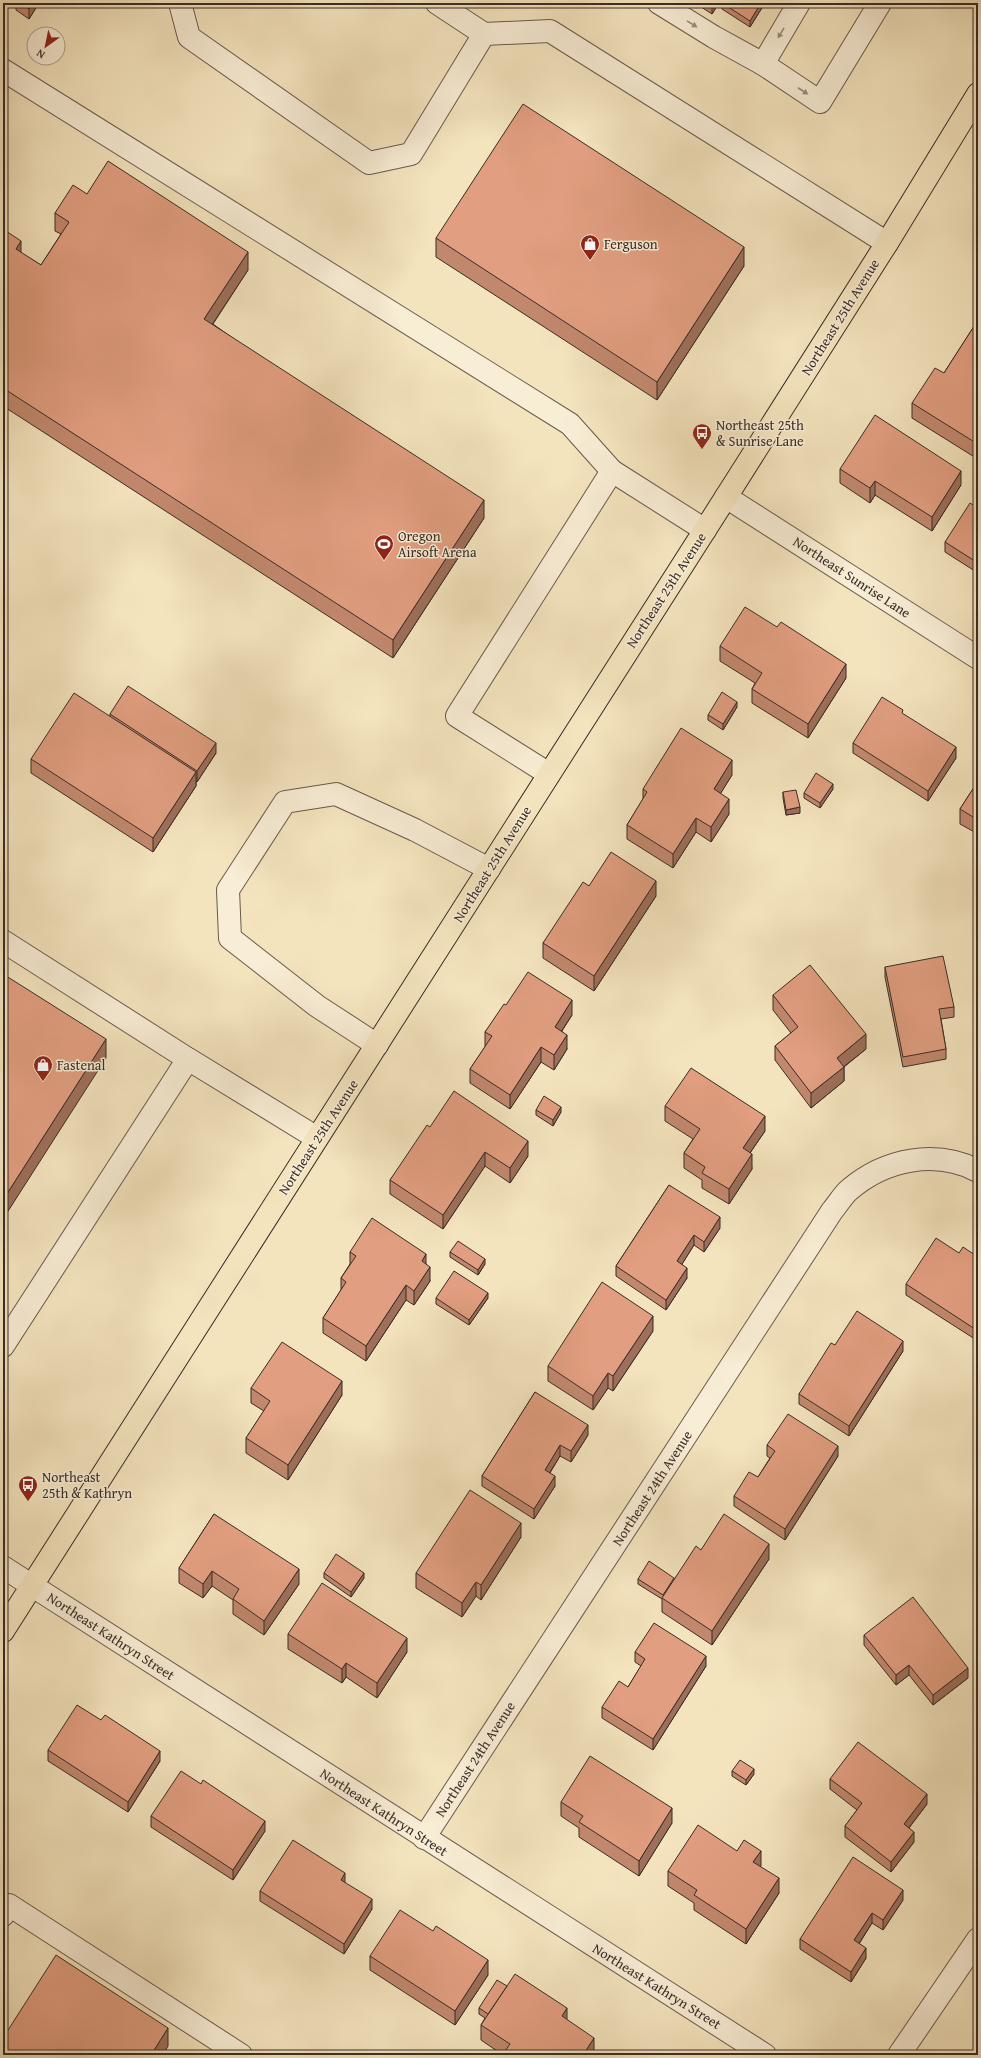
<svg xmlns="http://www.w3.org/2000/svg" width="981" height="2058" font-family="'Gentium Book Plus',serif">
  <style>
    .lines { fill: none; stroke-linecap: round; stroke-linejoin: round }
    .minor-casing { stroke: #685a4d; stroke-width: 24 }
    .major-casing { stroke: #392c27; stroke-width: 24 }
    .minor { stroke: #f8edd5; stroke-width: 22 }
    .major { stroke: #f4e4be; stroke-width: 22 }
    .wall { fill: #c2886e; stroke: #392c27 }
    .shaded-wall { fill: #9e6f5a; stroke: #392c27 }
    .building { fill: #e19e80; stroke: #392c27 }
    .oneway { fill: #988c7e }
    .labels { text-anchor: middle; stroke-width: 3; stroke-linejoin: round; paint-order: stroke }
    .poi-label { font-size: 14px; fill: #392c27; stroke: #f8edd5; text-anchor: start }
    .street-label { font-size: 14px; fill: #392c27; stroke: #f8edd5 }
  </style>
  <rect width="100%" height="100%" fill="#f4e4be"/>
  <filter id="stains"><feTurbulence type="fractalNoise" baseFrequency=".005" numOctaves="4"/><feColorMatrix values="0 0 0 0 .2 0 0 0 0 .09 0 0 0 0 .02 0 0 0 .5 -.17"/></filter>
  <radialGradient id="worn" r=".72"><stop offset=".6" stop-color="#630" stop-opacity="0"/><stop offset="1" stop-color="#630" stop-opacity=".3"/></radialGradient>
  <g class="lines">
    <g class="minor-casing">
      <g id="minor">
        <path d="M180,3L189,37L369,163L411,154L484,34"/>
        <path d="M437,3L484,34L550,31L887,243"/>
        <path d="M659,3L714,37L763,64L820,102L880,3"/>
        <path d="M763,64L799,3"/>
        <path d="M3,70L570,424L612,471"/>
        <path d="M726,497L978,658"/>
        <path d="M549,774L457,716L612,471L705,530"/>
        <path d="M3,941L188,1059"/>
        <path d="M377,1045L317,1006L230,938L228,890L285,802L336,794L415,830L489,869"/>
        <path d="M3,1346L188,1059L317,1138"/>
        <path d="M3,1567L765,2055"/>
        <path d="M424,1838L832,1211C838,1204 843,1195 849,1190C885,1159 936,1149 978,1171"/>
        <path d="M3,1915L9,1905L241,2055"/>
        <path d="M899,2055L978,1939"/>
      </g>
    </g>
    <g class="major-casing">
      <path id="major" d="M3,1631L726,497L887,243L978,94"/>
    </g>
    <use href="#minor" class="minor"/>
    <use href="#major" class="major"/>
  </g>
  <g class="wall">
    <path d="M16,3H39L29,19L16,10Z"/>
    <path d="M695,3H719L712,14Z"/>
    <path d="M722,3H765L750,27L722,9Z"/>
    <path d="M87,194L248,270L213,324L484,518L393,658L3,406V229L21,253L41,265L61,234L55,231V213Z"/>
    <path d="M436,238L744,266L657,400L436,257Z"/>
    <path d="M978,320V454L976,458L912,418V403L944,373Z"/>
    <path d="M840,469L961,485L932,531L875,495L870,503L840,483Z"/>
    <path d="M978,508V573L945,552V542Z"/>
    <path d="M720,646L846,678L808,738L752,703V689L755,683L720,661Z"/>
    <path d="M737,707L723,730L708,720V715Z"/>
    <path d="M110,714L216,753L197,782L196,781V786L153,852L31,773V759L110,716Z"/>
    <path d="M853,743L956,758L928,801L853,753Z"/>
    <path d="M732,775L720,794L729,814L711,842L696,832L673,868L627,839V825L643,799V789Z"/>
    <path d="M978,781V834L960,824V809Z"/>
    <path d="M833,789L820,808L804,798V793Z"/>
    <path d="M783,792L800,813L786,815L783,798Z"/>
    <path d="M589,886L656,896L594,991L543,958V943Z"/>
    <path d="M885,967L954,1007V1017L941,1019L946,1049V1059L903,1067L885,977Z"/>
    <path d="M773,995L866,1049L844,1067V1081L811,1108L775,1060V1046L791,1033L773,1010Z"/>
    <path d="M506,1005L572,1015L562,1031L567,1049L554,1070L541,1062L510,1109L470,1083V1069L485,1047V1032Z"/>
    <path d="M665,1106L765,1131L750,1153L752,1169L729,1204L702,1188V1180L684,1168V1153L693,1139L665,1121Z"/>
    <path d="M536,1110L561,1112L553,1126L536,1115Z"/>
    <path d="M430,1127L528,1156L510,1183L485,1166L443,1229L390,1194V1180Z"/>
    <path d="M669,1185L720,1228L704,1252L694,1245L682,1264L687,1278L666,1310L616,1276V1266Z"/>
    <path d="M350,1252L426,1264L430,1281L414,1305L406,1300L366,1361L323,1333V1318L341,1290V1278L350,1264Z"/>
    <path d="M450,1252L485,1264L478,1275L450,1257Z"/>
    <path d="M959,1253L978,1257V1341L906,1295V1284Z"/>
    <path d="M436,1298H488L469,1325L436,1304Z"/>
    <path d="M653,1331L613,1391L608,1388L593,1410L548,1381V1366Z"/>
    <path d="M835,1345L903,1351L849,1436L799,1404V1394Z"/>
    <path d="M251,1388L342,1395L288,1480L246,1453V1438L264,1411L251,1403Z"/>
    <path d="M535,1392L588,1435L571,1462L560,1456L550,1473L555,1486L534,1519L482,1486V1476Z"/>
    <path d="M767,1445L838,1456L785,1540L734,1506V1496L758,1477L770,1458L767,1456Z"/>
    <path d="M214,1514L299,1584L264,1635L233,1614V1600L212,1586L203,1598L179,1583V1568Z"/>
    <path d="M521,1537L481,1600L476,1596L462,1617L416,1588V1573Z"/>
    <path d="M701,1550L769,1559L712,1645L662,1612V1599L638,1584V1579H674Z"/>
    <path d="M324,1573L364,1578L351,1597L324,1578Z"/>
    <path d="M288,1634L407,1652L377,1698L346,1677L342,1683L288,1649Z"/>
    <path d="M864,1635L968,1678L933,1705L909,1675L896,1685L864,1645Z"/>
    <path d="M635,1652L706,1666L653,1750L602,1718V1707L628,1687L641,1666L635,1662Z"/>
    <path d="M48,1750L160,1761L128,1812L48,1761Z"/>
    <path d="M732,1771L754,1774L746,1785L732,1776Z"/>
    <path d="M830,1779L927,1804L909,1828L914,1842L891,1872L845,1837V1826L857,1810L830,1789Z"/>
    <path d="M561,1802L672,1823L639,1876L579,1837V1828L561,1816Z"/>
    <path d="M151,1816L265,1831L233,1880L151,1827Z"/>
    <path d="M760,1866L779,1893L746,1944L694,1910V1903L668,1886V1871L761,1866Z"/>
    <path d="M345,1883L372,1909L344,1954L260,1901V1891Z"/>
    <path d="M903,1900L883,1930L872,1923L859,1944L866,1958L851,1982L800,1949V1939Z"/>
    <path d="M370,1956L488,1975L455,2025L370,1970Z"/>
    <path d="M507,1986L567,2020L594,2052L593,2055H503L481,2040V2025L485,2018L479,2014V2008Z"/>
  </g>
  <g class="shaded-wall">
    <path d="M32,3H39L29,19V9Z"/>
    <path d="M712,3H719L712,14Z"/>
    <path d="M761,3H765L750,27V21Z"/>
    <path d="M21,241V259L16,249Z"/>
    <path d="M744,247V266L657,400V382Z"/>
    <path d="M248,252V270L204,337V319Z"/>
    <path d="M978,440V454L976,458V443Z"/>
    <path d="M961,471V485L932,531V517Z"/>
    <path d="M875,481V495L870,503V488Z"/>
    <path d="M484,500V518L393,658V640Z"/>
    <path d="M846,664V678L808,738V724Z"/>
    <path d="M737,702V707L723,730V724Z"/>
    <path d="M216,743V753L197,782V771Z"/>
    <path d="M956,747V758L928,801V791Z"/>
    <path d="M732,760V775L714,804V789Z"/>
    <path d="M196,772V786L153,852V838Z"/>
    <path d="M833,784V789L820,808V803Z"/>
    <path d="M729,799V814L711,842V827Z"/>
    <path d="M800,807V813L786,815V810Z"/>
    <path d="M696,818V832L673,868V854Z"/>
    <path d="M656,881V896L594,991V976Z"/>
    <path d="M572,1000V1015L555,1041V1027Z"/>
    <path d="M866,1034V1049L837,1072V1058Z"/>
    <path d="M567,1035V1049L554,1070V1055Z"/>
    <path d="M106,1039V1058L3,1219V1200Z"/>
    <path d="M541,1047V1062L510,1109V1095Z"/>
    <path d="M844,1067V1081L811,1108V1093Z"/>
    <path d="M561,1107V1112L553,1126V1120Z"/>
    <path d="M765,1116V1131L743,1163V1148Z"/>
    <path d="M528,1141V1156L510,1183V1168Z"/>
    <path d="M485,1152V1166L443,1229V1215Z"/>
    <path d="M752,1154V1169L729,1204V1189Z"/>
    <path d="M720,1217V1228L704,1252V1242Z"/>
    <path d="M694,1235V1245L677,1272V1261Z"/>
    <path d="M426,1254V1269L422,1261Z"/>
    <path d="M485,1259V1264L478,1275V1270Z"/>
    <path d="M430,1267V1281L414,1305V1291Z"/>
    <path d="M687,1268V1278L666,1310V1300Z"/>
    <path d="M406,1285V1300L366,1361V1346Z"/>
    <path d="M488,1293V1298L469,1325V1320Z"/>
    <path d="M653,1316V1331L613,1391V1376Z"/>
    <path d="M903,1341V1351L849,1436V1426Z"/>
    <path d="M608,1373V1388L593,1410V1396Z"/>
    <path d="M342,1381V1395L288,1480V1465Z"/>
    <path d="M588,1425V1435L571,1462V1451Z"/>
    <path d="M560,1445V1456L545,1480V1470Z"/>
    <path d="M838,1446V1456L785,1540V1529Z"/>
    <path d="M555,1476V1486L534,1519V1509Z"/>
    <path d="M521,1523V1537L481,1600V1585Z"/>
    <path d="M769,1544V1559L712,1645V1631Z"/>
    <path d="M299,1569V1584L264,1635V1621Z"/>
    <path d="M212,1571V1586L203,1598V1584Z"/>
    <path d="M364,1573V1578L351,1597V1592Z"/>
    <path d="M476,1582V1596L462,1617V1603Z"/>
    <path d="M407,1638V1652L377,1698V1683Z"/>
    <path d="M706,1656V1666L653,1750V1739Z"/>
    <path d="M346,1663V1677L342,1683V1669Z"/>
    <path d="M909,1665V1675L896,1685V1675Z"/>
    <path d="M968,1668V1678L933,1705V1695Z"/>
    <path d="M160,1751V1761L128,1812V1802Z"/>
    <path d="M754,1769V1774L746,1785V1780Z"/>
    <path d="M927,1794V1804L904,1834V1824Z"/>
    <path d="M672,1808V1823L639,1876V1861Z"/>
    <path d="M265,1821V1831L233,1880V1870Z"/>
    <path d="M914,1832V1842L891,1872V1862Z"/>
    <path d="M761,1851V1866L753,1877V1862Z"/>
    <path d="M345,1873V1884L341,1880Z"/>
    <path d="M779,1878V1893L746,1944V1929Z"/>
    <path d="M903,1890V1900L883,1930V1920Z"/>
    <path d="M372,1899V1909L344,1954V1944Z"/>
    <path d="M872,1913V1923L854,1951V1940Z"/>
    <path d="M866,1948V1958L851,1982V1972Z"/>
    <path d="M488,1960V1975L455,2025V2011Z"/>
    <path d="M567,2008V2023L562,2016Z"/>
    <path d="M168,2028V2046L163,2055H151Z"/>
    <path d="M594,2038V2052L593,2055H583Z"/>
  </g>
  <g class="building">
    <path d="M20,3H32L29,9Z"/>
    <path d="M722,3H761L750,21Z"/>
    <path d="M523,104L744,247L657,382L436,238Z"/>
    <path d="M108,161L248,252L204,319L484,500L393,640L3,388V229L21,241L16,249L41,265L69,222L55,213L73,185L87,194Z"/>
    <path d="M978,320V440L976,443L912,403L935,368L944,373Z"/>
    <path d="M875,415L961,471L932,517L875,481L870,488L840,469Z"/>
    <path d="M970,503L978,508V563L945,542Z"/>
    <path d="M745,607L777,627L781,622L846,664L808,724L752,689L762,673L720,646Z"/>
    <path d="M128,686L216,743L197,771L110,714Z"/>
    <path d="M722,692L737,702L723,724L708,715Z"/>
    <path d="M74,693L196,772L153,838L31,759Z"/>
    <path d="M882,697L903,710L902,713L956,747L928,791L853,743Z"/>
    <path d="M681,728L732,760L714,789L729,799L711,827L696,818L673,854L627,825L647,792L643,789Z"/>
    <path d="M816,773L833,784L820,803L804,793Z"/>
    <path d="M978,781V820L960,809Z"/>
    <path d="M796,790L800,807L786,810L783,792Z"/>
    <path d="M611,852L656,881L594,976L543,943L583,882L589,886Z"/>
    <path d="M943,956L954,1007L939,1009L946,1049L903,1057L885,967Z"/>
    <path d="M810,965L866,1034L837,1058L844,1067L811,1093L775,1046L798,1027L773,995Z"/>
    <path d="M528,972L572,1000L555,1027L567,1035L554,1055L541,1047L510,1095L470,1069L492,1036L485,1032L504,1004L506,1005Z"/>
    <path d="M3,974L106,1039L3,1200Z"/>
    <path d="M691,1068L765,1116L743,1148L752,1154L729,1189L702,1173L705,1167L684,1153L700,1129L665,1106Z"/>
    <path d="M454,1091L528,1141L510,1168L485,1152L443,1215L390,1180L427,1125L430,1127Z"/>
    <path d="M544,1096L561,1107L553,1120L536,1110Z"/>
    <path d="M669,1185L720,1217L704,1242L694,1235L677,1261L687,1268L666,1300L616,1266Z"/>
    <path d="M372,1218L426,1254L422,1261L430,1267L414,1291L406,1285L366,1346L323,1318L346,1282L341,1278L356,1256L350,1252Z"/>
    <path d="M936,1238L959,1253L963,1247L978,1257V1331L906,1284Z"/>
    <path d="M458,1241L485,1259L478,1270L450,1252Z"/>
    <path d="M454,1271L488,1293L469,1320L436,1298Z"/>
    <path d="M602,1282L653,1316L613,1376L608,1373L593,1396L548,1366Z"/>
    <path d="M857,1311L903,1341L849,1426L799,1394L831,1343L835,1345Z"/>
    <path d="M282,1342L342,1381L288,1465L246,1438L270,1401L251,1388Z"/>
    <path d="M535,1392L588,1425L571,1451L560,1445L545,1470L555,1476L534,1509L482,1476Z"/>
    <path d="M788,1414L838,1446L785,1529L734,1496L749,1472L758,1477L775,1451L767,1445Z"/>
    <path d="M470,1490L521,1523L481,1585L476,1582L462,1603L416,1573Z"/>
    <path d="M214,1514L299,1569L264,1621L233,1599L239,1589L212,1571L203,1584L179,1568Z"/>
    <path d="M724,1514L769,1544L712,1631L662,1598L696,1546L701,1550Z"/>
    <path d="M336,1554L364,1573L351,1592L324,1573Z"/>
    <path d="M649,1561L674,1578L663,1595L638,1579Z"/>
    <path d="M322,1583L407,1638L377,1683L346,1663L342,1669L288,1634Z"/>
    <path d="M913,1597L968,1668L933,1695L909,1665L896,1675L864,1635Z"/>
    <path d="M654,1623L706,1656L653,1739L602,1707L619,1681L628,1687L645,1659L635,1652Z"/>
    <path d="M77,1705L101,1720L105,1715L160,1751L128,1802L48,1750Z"/>
    <path d="M858,1742L927,1794L904,1824L914,1832L891,1862L845,1826L862,1803L830,1779Z"/>
    <path d="M590,1756L672,1808L639,1861L579,1822L583,1816L561,1802Z"/>
    <path d="M740,1760L754,1769L746,1780L732,1771Z"/>
    <path d="M181,1771L201,1784L203,1780L265,1821L233,1870L151,1816Z"/>
    <path d="M698,1825L737,1851L744,1840L761,1851L753,1862L779,1878L746,1929L694,1895L697,1890L668,1871Z"/>
    <path d="M293,1840L345,1873L341,1880L372,1899L344,1944L260,1891Z"/>
    <path d="M853,1857L903,1890L883,1920L872,1913L854,1940L866,1948L851,1972L800,1939Z"/>
    <path d="M400,1910L433,1931L436,1926L488,1960L455,2011L370,1956Z"/>
    <path d="M56,1955L168,2028L151,2055H3V2038Z"/>
    <path d="M515,1974L567,2008L562,2016L594,2038L583,2055H505L503,2054L510,2044L481,2025Z"/>
    <path d="M497,1980L507,1986L488,2014L479,2008Z"/>
    <path d="M625,2051L631,2055H622Z"/>
  </g>
  <defs><path id="oneway-solid" d="M-6-.8H1V-3.2L6.5 0L1 3.2V.8H-6Z"/></defs>
  <g class="oneway">
    <use href="#oneway-solid" transform="translate(692 24) rotate(32)"/>
    <use href="#oneway-solid" transform="translate(781 33) rotate(121)"/>
    <use href="#oneway-solid" transform="translate(803 91) rotate(33)"/>
  </g>
  <defs>
    <g id="shop-pin" transform="scale(1)"><path d="M0 17L-7.5 6A9.5 9.5 0 1 1 7.5 6Z" fill="#8f2418" stroke="#f8edd5"/><path d="M-5-2.5h2.3a2.7 3.5 0 0 1 5.4 0H5L5.5 6h-11ZM-1.5-2.5h3a1.5 2.3 0 0 0-3 0Z" fill="#fff"/></g>
    <g id="bus-pin" transform="scale(1)"><path d="M0 17L-7.5 6A9.5 9.5 0 1 1 7.5 6Z" fill="#8f2418" stroke="#f8edd5"/><path d="M-5-6H5V4H4V6H2V4H-2V6H-4V4H-5ZM-3.5-4V0h7V-4ZM-3.5 1.2v1.5H-2V1.2ZM2 1.2v1.5H3.5V1.2Z" fill="#fff"/></g>
    <g id="stadium-pin" transform="scale(1)"><path d="M0 17L-7.5 6A9.5 9.5 0 1 1 7.5 6Z" fill="#8f2418" stroke="#f8edd5"/><path d="M0-5a6.5 5 0 1 0 0 10a6.5 5 0 1 0 0-10ZM-3.5-1.8h7v3.6h-7Z" fill="#fff"/></g>
  </defs>
  <g fill-rule="evenodd">
    <use href="#shop-pin" x="590" y="244"/>
    <use href="#bus-pin" x="702" y="433"/>
    <use href="#stadium-pin" x="384" y="544"/>
    <use href="#shop-pin" x="43" y="1065"/>
    <use href="#bus-pin" x="28" y="1485"/>
  </g>
  <g class="labels">
    <g class="poi-label">
      <text x="604" y="249">Ferguson</text>
      <text x="716" y="430">Northeast 25th<tspan x="716" dy="16">&amp; Sunrise Lane</tspan></text>
      <text x="398" y="541">Oregon<tspan x="398" dy="16">Airsoft Arena</tspan></text>
      <text x="57" y="1070">Fastenal</text>
      <text x="42" y="1482">Northeast<tspan x="42" dy="16">25th &amp; Kathryn</tspan></text>
    </g>
    <g class="street-label">
      <text transform="translate(840 317) rotate(-58)" y="5">Northeast 25th Avenue</text>
      <text transform="translate(852 577) rotate(33)" y="5">Northeast Sunrise Lane</text>
      <text transform="translate(666 590) rotate(-57)" y="5">Northeast 25th Avenue</text>
      <text transform="translate(492 864) rotate(-58)" y="5">Northeast 25th Avenue</text>
      <text transform="translate(318 1137) rotate(-57)" y="5">Northeast 25th Avenue</text>
      <text transform="translate(652 1488) rotate(-57)" y="5">Northeast 24th Avenue</text>
      <text transform="translate(111 1636) rotate(33)" y="5">Northeast Kathryn Street</text>
      <text transform="translate(475 1759) rotate(-57)" y="5">Northeast 24th Avenue</text>
      <text transform="translate(384 1812) rotate(33)" y="5">Northeast Kathryn Street</text>
      <text transform="translate(657 1986) rotate(32)" y="5">Northeast Kathryn Street</text>
    </g>
  </g>
  <rect width="981" height="2058" fill="none" stroke="#f4e4be" stroke-width="16"/>
  <rect x="4" y="4" width="973" height="2050" fill="none" stroke="#392c27" stroke-width="2"/>
  <rect x="8" y="8" width="965" height="2042" fill="none" stroke="#392c27"/>
  <g transform="translate(46 46) rotate(213)"><circle r="19" fill="#f8edd5" stroke="#aca08f"/>
  <path d="M0-3L7 15L0 10L-7 15Z" fill="#8f2418"/>
  <text y="-6" font-size="11" font-weight="bold" text-anchor="middle" fill="#392c27">N</text>
  </g>
  <rect width="100%" height="100%" filter="url(#stains)"/>
  <rect width="100%" height="100%" fill="url(#worn)"/>
</svg>
